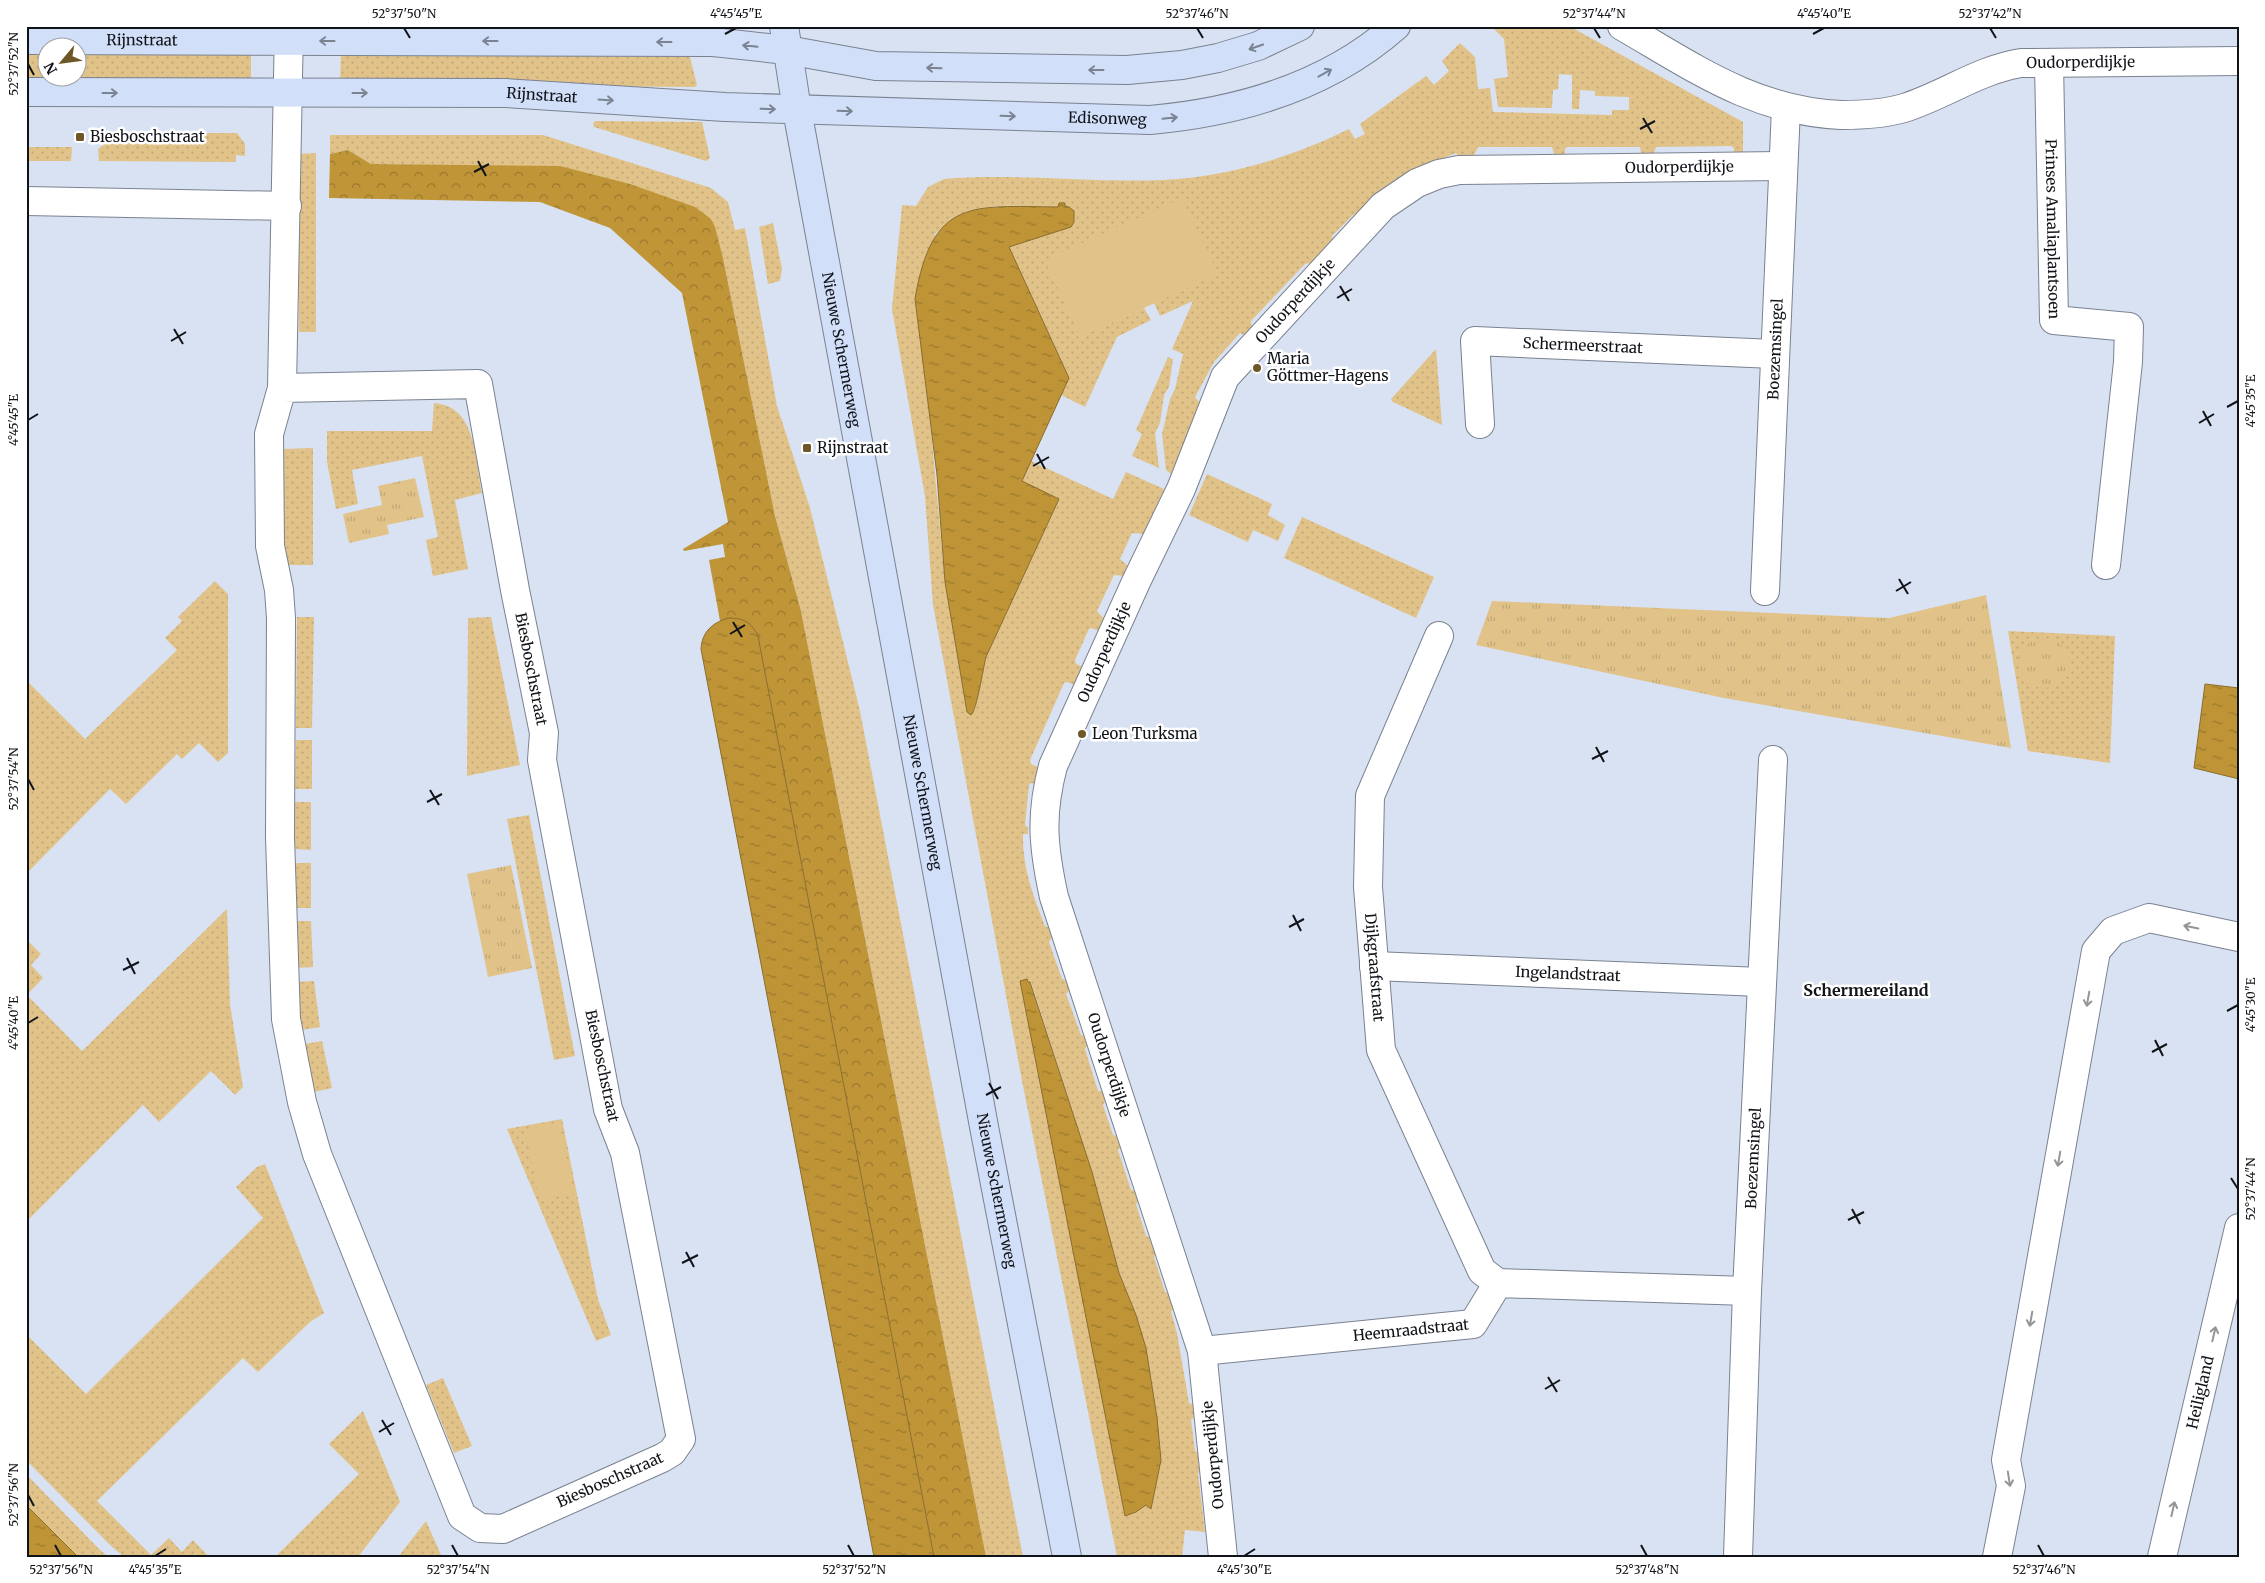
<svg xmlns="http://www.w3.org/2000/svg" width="2265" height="1583" font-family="Merriweather,serif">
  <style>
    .grass { fill: url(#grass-dots); fill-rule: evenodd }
    .forest { fill: url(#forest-crowns) }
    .park { fill: url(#park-tufts) }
    .pitch { fill: #e1c38a }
    .water { fill: url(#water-ripples); stroke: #8a6d2d }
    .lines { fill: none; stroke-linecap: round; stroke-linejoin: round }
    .street-casing { stroke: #7a8291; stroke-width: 30 }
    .secondary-casing { stroke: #7a8291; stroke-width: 30 }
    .street { stroke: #fff; stroke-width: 28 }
    .secondary { stroke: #d2dff8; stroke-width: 28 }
    .oneway { stroke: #7b8393 }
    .oneway2 { stroke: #939597 }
    .ticks { fill: none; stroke: #101318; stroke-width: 2 }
    .poi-dot { fill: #6e5727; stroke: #fff; stroke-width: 2 }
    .labels { text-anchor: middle; stroke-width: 5; stroke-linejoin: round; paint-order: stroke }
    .street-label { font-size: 15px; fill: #101318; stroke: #fff }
    .poi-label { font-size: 15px; fill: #101318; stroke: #fff; text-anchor: start }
    .neighbourhood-label { font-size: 16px; font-weight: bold; fill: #101318; stroke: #fff }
    .neatline { fill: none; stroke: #101318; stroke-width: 2 }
    .ticks-label { font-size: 12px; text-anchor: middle; fill: #101318 }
  </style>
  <defs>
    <pattern id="grass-dots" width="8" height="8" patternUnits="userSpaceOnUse" patternTransform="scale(1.25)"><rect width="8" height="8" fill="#e1c38a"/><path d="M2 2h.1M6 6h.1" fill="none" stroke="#c0a776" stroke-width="1.8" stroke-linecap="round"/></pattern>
    <pattern id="forest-crowns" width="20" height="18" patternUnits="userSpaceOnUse" patternTransform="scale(1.25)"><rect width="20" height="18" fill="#bf9537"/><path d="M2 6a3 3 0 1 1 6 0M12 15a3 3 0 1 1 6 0" fill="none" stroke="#9a782d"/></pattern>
    <pattern id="park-tufts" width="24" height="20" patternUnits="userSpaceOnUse" patternTransform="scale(1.25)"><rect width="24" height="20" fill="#e1c38a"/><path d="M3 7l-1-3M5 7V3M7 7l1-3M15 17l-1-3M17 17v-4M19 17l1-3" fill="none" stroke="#c0a776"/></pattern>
    <pattern id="water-ripples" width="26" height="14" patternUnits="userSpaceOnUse" patternTransform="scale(1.25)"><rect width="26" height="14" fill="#be9436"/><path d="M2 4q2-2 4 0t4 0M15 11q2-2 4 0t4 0" fill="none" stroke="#99782d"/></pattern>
  </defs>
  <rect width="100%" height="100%" fill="#d9e2f2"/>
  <g class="grass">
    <path d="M1491,26H1569L1743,122V157L1734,155V148L1731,146L1656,147L1653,155L1642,156L1640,147H1567L1565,149V155L1555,156L1552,147H1478L1473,157L1462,160L1456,153L1408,172L1360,219L1355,214L1353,215L1332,236L1333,240L1314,268L1309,263L1305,264L1251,321V324L1256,330L1249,338L1240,333L1214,362L1195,397L1203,407L1171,474L1166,470L1162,434L1170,399L1175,389L1183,354L1172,349L1193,301L1160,316L1154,303L1218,274L1080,337L1144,308L1151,320L1117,337L1085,407L1061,395L1069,377L1009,247L1071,227L1065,203H1059V207C1006,207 977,197 935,234L928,398L945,582L967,713L975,709L980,677L986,657L1059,499L1022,482L1031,461L1113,499L1126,472L1164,489L1144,534L1132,533L1120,559L1129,567L1125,576L1114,575L1097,611L1106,621L1099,631L1091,628L1089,629L1075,660L1076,664L1084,667L1075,685L1067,682L1064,683L1030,760L1031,764L1040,768L1038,784L1031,783L1029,785L1025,825L1028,828V834H1023C1022,866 1033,896 1045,926L1050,928L1053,936L1049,942L1062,979L1068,981L1070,990L1066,994L1081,1035L1085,1036L1089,1043L1085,1049L1098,1091H1103L1107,1099L1103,1105L1113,1135L1118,1136L1122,1145L1118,1150L1131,1190L1135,1191L1139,1201L1136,1204L1146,1236L1153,1239L1157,1253L1154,1257L1165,1292L1170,1294L1175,1306L1171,1312L1177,1333L1189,1403L1194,1405L1196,1416L1191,1420L1195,1451L1204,1455L1198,1474L1205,1532L1185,1530L1182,1557H1117L1023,1086L933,605L925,496L892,309L902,205L916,206L928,187L944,179C1016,173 1091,183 1164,180C1228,177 1292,157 1349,129L1355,139L1365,134L1360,124L1426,76L1434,85L1449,71L1442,61L1460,43L1475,57L1478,89L1490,88L1493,112L1612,115V110H1629V97L1595,96V91L1580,90L1579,109H1572V75L1559,74L1558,89L1553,90L1552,108L1498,107L1494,79L1508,77L1504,39ZM1031,982L1092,1172L1119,1273L1136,1315L1161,1460L1151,1509L1146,1505L1136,1512L1028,983Z"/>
    <path d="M26,52H47L48,78H78V52L251,54V84L26,82Z"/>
    <path d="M341,54L690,57L697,85L695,87L340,84Z"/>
    <path d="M595,121L702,122L710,158L706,161L594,127L593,124Z"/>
    <path d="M119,133H237L245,144V156L236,155V162H231L99,161L98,149Z"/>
    <path d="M330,135H543L711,188L728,202L735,230L745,228L777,406L810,508L860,711L1023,1557H986L801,611L775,516L723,258L711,219L430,165L371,164L348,150L330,154Z"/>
    <path d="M26,147H72L71,161H26Z"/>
    <path d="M316,153V332H299V154Z"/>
    <path d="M773,223L782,269L780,281L768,284L759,227Z"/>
    <path d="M1436,349L1442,425L1393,402L1391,399Z"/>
    <path d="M1168,357L1173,359L1169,387L1164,395L1160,423L1155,433L1159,468L1132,456L1142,434L1136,430Z"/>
    <path d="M434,403C477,406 475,460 482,493L455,500L468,569L433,576L426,540L438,537L422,456L352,470L358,504L336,509L327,462V431H432Z"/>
    <path d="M313,448V565H288L284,543V449Z"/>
    <path d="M1207,474L1272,504L1268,515L1285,525L1278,541L1253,530L1248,542L1189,515Z"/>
    <path d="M1302,517L1434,577L1416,618L1284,558Z"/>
    <path d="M215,581L228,594V753L218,762L199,743L182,759L177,754L126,804L110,789L26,874V680L85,739L177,650L165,638L182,621L178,617Z"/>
    <path d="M297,617H314L312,728H296Z"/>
    <path d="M491,617L520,765L467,776L468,618Z"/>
    <path d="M2008,631L2115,636L2110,763L2028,751Z"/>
    <path d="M296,740H312V789H295Z"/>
    <path d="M295,802H311V850L295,849Z"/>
    <path d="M529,815L575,1056L554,1060L507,819Z"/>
    <rect x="295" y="863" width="16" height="45"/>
    <path d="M227,909L230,1004L243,1087L235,1095L211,1071L159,1122L143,1105L26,1222V939L41,954L31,965L43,978L27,995L82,1051Z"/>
    <path d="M295,921H311L313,967L295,968Z"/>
    <path d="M314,981L320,1027L302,1030L296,982Z"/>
    <path d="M322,1041L332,1088L314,1092L304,1044Z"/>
    <path d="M562,1119L598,1299L611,1335L596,1341L507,1129Z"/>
    <path d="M265,1164L324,1313L310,1322L258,1372L243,1358L97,1501L151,1555L169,1538L182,1552L193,1540L209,1557H124L109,1544L26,1460V1334L86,1394L263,1218L236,1187L257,1167Z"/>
    <path d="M443,1378L472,1446L454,1453L426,1385Z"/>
    <path d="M363,1411L400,1502L358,1557H275L359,1474L329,1444Z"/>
    <path d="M26,1474L99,1549L108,1557H78L26,1505Z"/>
    <path d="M426,1521L442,1557H398Z"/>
  </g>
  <path class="forest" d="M348,150L371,164L560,166L630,184L695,207L711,219L715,227L723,258L775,516L801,611L986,1557H934L758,636C750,619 738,616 720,621L709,560L725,557L723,544L684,551L683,549L728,522L682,293L610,228L540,202L329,198L330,154Z"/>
  <g class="park">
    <path d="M415,478L424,517L387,525L389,534L349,543L343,514L382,505L378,486Z"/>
    <path d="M1986,595L2011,748L1724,698L1476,645L1492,601L1889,618Z"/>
    <circle cx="2044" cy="663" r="25"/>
    <path d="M511,865L532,968L488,977L467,874Z"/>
  </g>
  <g class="pitch">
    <path d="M1182,198L1218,274L1080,337L1045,260Z"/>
    <path d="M559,1122L574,1193L540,1200L525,1129Z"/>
  </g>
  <g class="water">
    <path d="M1059,203H1065V206L1069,207L1074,211V222L1071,227L1009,247L1069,378L1022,481L1059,499L986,657C983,668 977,710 971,715L967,712L945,582L937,475L915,299C932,198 971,206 1058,207Z"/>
    <path d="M728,618C744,618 751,622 758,636L934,1557H874L701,649C702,632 712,623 728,618Z"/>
    <path d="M2205,684L2239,688V779L2194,768Z"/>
    <path d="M1027,979L1028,982H1030L1092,1172L1119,1273L1136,1315L1146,1348L1157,1418L1161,1460L1151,1509L1146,1505L1136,1512L1125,1516L1020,981Z"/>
    <path d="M26,1505L78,1557H26Z"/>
  </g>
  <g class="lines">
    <g class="street-casing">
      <g id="street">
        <path id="s1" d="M1622,26C1695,68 1754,111 1841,115C1862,115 1884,114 1904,108C1945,95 1978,70 2021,63L2239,61"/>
        <path id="s2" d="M2049,63L2054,320L2129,327L2128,362L2106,565"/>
        <path d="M26,201L287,206"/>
        <path d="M478,384L515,590L544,733L542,760L608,1109L625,1153L681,1439L672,1452L662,1458L503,1529L480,1528L462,1516L317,1154L302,1102L286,1019L280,837L281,618L279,590L270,546L269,434L282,388Z"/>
        <path d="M282,388L289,26"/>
        <path id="s3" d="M1480,424L1475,341L1774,354"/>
        <path id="s4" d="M1765,591L1786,108"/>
        <path id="s5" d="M1439,636L1370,796L1368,887L1381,1050L1482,1271L1498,1283"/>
        <path id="s6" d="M1374,966L1761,982"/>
        <path id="s7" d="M1202,1351L1473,1324L1498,1283L1747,1291"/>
        <path id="s8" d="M1223,1557L1202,1351L1054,897C1043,847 1040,815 1053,766L1136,582L1181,489L1225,377L1383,206L1417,183L1439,174L1459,170L1783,166"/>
        <path id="s9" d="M1738,1557L1747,1291L1773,760"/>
        <path d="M1997,1557L2011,1486L2006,1460L2096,951L2113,931L2149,918L2239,937"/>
        <path id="s10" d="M2162,1557L2239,1228"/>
      </g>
    </g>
    <g class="secondary-casing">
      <g id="secondary">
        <path id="s11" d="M784,26L797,110L985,1132L1067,1557"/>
        <path id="s12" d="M26,40L713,42L787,50L876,66L1127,70L1182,65L1218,58L1258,46L1300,26"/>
        <path id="s13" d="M26,92L505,93L725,107L1150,120C1240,112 1327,87 1396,26"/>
      </g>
    </g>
    <use href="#street" class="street"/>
    <use href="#secondary" class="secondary"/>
  </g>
  <defs><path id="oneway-shaft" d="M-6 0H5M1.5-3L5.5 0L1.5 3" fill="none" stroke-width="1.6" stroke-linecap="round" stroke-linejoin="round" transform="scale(1.25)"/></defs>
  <g class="oneway">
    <use href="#oneway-shaft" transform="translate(327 41) rotate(-180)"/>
    <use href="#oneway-shaft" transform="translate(490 41) rotate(-180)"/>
    <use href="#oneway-shaft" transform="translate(664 42) rotate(-180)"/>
    <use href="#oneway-shaft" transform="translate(750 46) rotate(-174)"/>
    <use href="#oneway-shaft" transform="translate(1256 47) rotate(161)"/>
    <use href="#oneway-shaft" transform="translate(934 68) rotate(-178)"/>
    <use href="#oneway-shaft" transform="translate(1096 70) rotate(-180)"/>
    <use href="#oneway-shaft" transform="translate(1325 73) rotate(-29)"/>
    <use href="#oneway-shaft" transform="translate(110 93)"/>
    <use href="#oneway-shaft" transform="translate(360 93)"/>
    <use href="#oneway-shaft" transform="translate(606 100) rotate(4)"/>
    <use href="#oneway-shaft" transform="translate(768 109) rotate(2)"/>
    <use href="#oneway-shaft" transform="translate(845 111) rotate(2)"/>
    <use href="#oneway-shaft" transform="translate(1008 116) rotate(2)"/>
    <use href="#oneway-shaft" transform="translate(1170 118) rotate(-6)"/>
  </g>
  <g class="oneway2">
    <use href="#oneway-shaft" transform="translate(2191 927) rotate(-168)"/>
    <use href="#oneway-shaft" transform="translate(2088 999) rotate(100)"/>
    <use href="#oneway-shaft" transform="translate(2059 1159) rotate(100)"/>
    <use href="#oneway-shaft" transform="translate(2031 1319) rotate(100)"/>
    <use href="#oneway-shaft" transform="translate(2214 1334) rotate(-77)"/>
    <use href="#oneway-shaft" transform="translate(2009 1479) rotate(81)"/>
    <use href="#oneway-shaft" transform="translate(2173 1509) rotate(-77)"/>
  </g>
  <path class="ticks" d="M404,28L410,38M1197,28L1203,38M1594,28L1600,38M1990,28L1996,38M725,34L736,28M1813,34L1824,28M28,64L34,75M1643,118L1652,133M1640,129L1655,121M478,161L486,176M474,172L489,164M1340,286L1349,301M1337,298L1352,289M174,329L183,344M171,341L186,332M2227,407L2238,401M2203,411L2211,426M28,420L38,414M2199,423L2214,414M1037,454L1045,469M1033,466L1049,457M1899,579L1908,594M1896,591L1911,582M733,622L742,637M730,634L745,625M1596,747L1604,762M1592,759L1608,751M28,779L34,790M430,790L439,805M427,802L442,794M1293,915L1301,931M1289,927L1304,919M127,958L135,974M123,970L139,962M2227,1011L2238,1005M28,1023L38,1017M2155,1040L2163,1056M2152,1052L2167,1044M989,1083L998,1099M986,1095L1001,1087M2231,1178L2238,1189M1852,1209L1860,1224M1848,1220L1864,1212M686,1252L694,1267M682,1263L698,1255M1548,1377L1557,1392M1545,1389L1560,1380M382,1420L391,1435M379,1432L394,1423M28,1495L34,1506M55,1545L61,1556M452,1545L458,1556M848,1545L854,1556M1641,1545L1647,1556M2038,1545L2044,1556M155,1556L166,1549M1244,1556L1255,1549"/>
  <g class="poi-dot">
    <rect x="75" y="132" width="10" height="10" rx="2.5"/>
    <circle cx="1257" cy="368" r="5"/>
    <rect x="802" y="443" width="10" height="10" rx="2.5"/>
    <circle cx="1082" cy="734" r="5"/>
  </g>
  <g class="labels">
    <g class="street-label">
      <text dy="5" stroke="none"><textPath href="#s12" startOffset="116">Rijnstraat</textPath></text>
      <text dy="5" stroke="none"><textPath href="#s1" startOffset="488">Oudorperdijkje</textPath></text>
      <text dy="5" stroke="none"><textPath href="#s13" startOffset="516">Rijnstraat</textPath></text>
      <text dy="5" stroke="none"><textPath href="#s13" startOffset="1082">Edisonweg</textPath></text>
      <text dy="5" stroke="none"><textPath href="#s8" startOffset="1781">Oudorperdijkje</textPath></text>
      <text dy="5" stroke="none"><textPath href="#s2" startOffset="166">Prinses Amaliaplantsoen</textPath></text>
      <text dy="5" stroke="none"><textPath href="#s8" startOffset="1346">Oudorperdijkje</textPath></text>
      <text dy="5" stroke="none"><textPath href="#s3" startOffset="191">Schermeerstraat</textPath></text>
      <text dy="5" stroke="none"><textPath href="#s11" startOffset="329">Nieuwe Schermerweg</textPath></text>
      <text dy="5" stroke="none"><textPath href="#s4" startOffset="242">Boezemsingel</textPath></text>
      <text dy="5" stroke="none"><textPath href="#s8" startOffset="942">Oudorperdijkje</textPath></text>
      <text transform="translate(531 669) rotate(79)" y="5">Biesboschstraat</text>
      <text dy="5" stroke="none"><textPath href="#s11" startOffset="779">Nieuwe Schermerweg</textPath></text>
      <text dy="5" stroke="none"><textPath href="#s5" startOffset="346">Dijkgraafstraat</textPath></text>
      <text dy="5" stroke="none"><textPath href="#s6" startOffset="194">Ingelandstraat</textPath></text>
      <text transform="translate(1109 1065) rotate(72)" y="5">Oudorperdijkje</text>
      <text transform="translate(602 1066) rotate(78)" y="5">Biesboschstraat</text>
      <text dy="5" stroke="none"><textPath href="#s9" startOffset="399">Boezemsingel</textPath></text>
      <text dy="5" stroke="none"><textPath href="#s11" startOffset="1184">Nieuwe Schermerweg</textPath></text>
      <text dy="5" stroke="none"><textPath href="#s7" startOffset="210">Heemraadstraat</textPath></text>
      <text dy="5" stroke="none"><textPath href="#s10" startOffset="169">Heiligland</textPath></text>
      <text transform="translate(1213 1455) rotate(-96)" y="5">Oudorperdijkje</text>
      <text transform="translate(610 1480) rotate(-24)" y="5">Biesboschstraat</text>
    </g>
    <g class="poi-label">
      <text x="90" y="142">Biesboschstraat</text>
      <text x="1267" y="364">Maria<tspan x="1267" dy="17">Göttmer-Hagens</tspan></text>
      <text x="817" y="453">Rijnstraat</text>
      <text x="1092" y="739">Leon Turksma</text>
    </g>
    <g class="neighbourhood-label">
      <text x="1866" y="996">Schermereiland</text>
    </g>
  </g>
  <rect width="2265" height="1583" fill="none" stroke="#ffffff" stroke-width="55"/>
  <g transform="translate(62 62) rotate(241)"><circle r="24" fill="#ffffff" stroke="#9fa1a3"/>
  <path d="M0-4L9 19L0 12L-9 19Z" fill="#6e5727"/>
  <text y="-8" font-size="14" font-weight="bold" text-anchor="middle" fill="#101318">N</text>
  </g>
  <rect x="28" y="28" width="2210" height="1528" class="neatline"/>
  <g class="ticks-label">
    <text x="404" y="18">52°37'50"N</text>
    <text x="736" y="18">4°45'45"E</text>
    <text x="1197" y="18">52°37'46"N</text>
    <text x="1594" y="18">52°37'44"N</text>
    <text x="1824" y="18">4°45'40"E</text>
    <text x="1990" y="18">52°37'42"N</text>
    <text transform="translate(14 64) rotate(-90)" y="4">52°37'52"N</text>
    <text transform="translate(2251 401) rotate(-90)" y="4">4°45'35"E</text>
    <text transform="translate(14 420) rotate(-90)" y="4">4°45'45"E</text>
    <text transform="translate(14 779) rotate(-90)" y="4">52°37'54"N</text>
    <text transform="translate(2251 1005) rotate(-90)" y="4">4°45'30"E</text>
    <text transform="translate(14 1023) rotate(-90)" y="4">4°45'40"E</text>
    <text transform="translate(2251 1189) rotate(-90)" y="4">52°37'44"N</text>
    <text transform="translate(14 1495) rotate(-90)" y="4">52°37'56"N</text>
    <text x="61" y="1574">52°37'56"N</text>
    <text x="155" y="1574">4°45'35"E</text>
    <text x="458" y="1574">52°37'54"N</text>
    <text x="854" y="1574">52°37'52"N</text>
    <text x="1244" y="1574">4°45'30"E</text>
    <text x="1647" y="1574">52°37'48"N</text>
    <text x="2044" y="1574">52°37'46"N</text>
  </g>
</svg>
